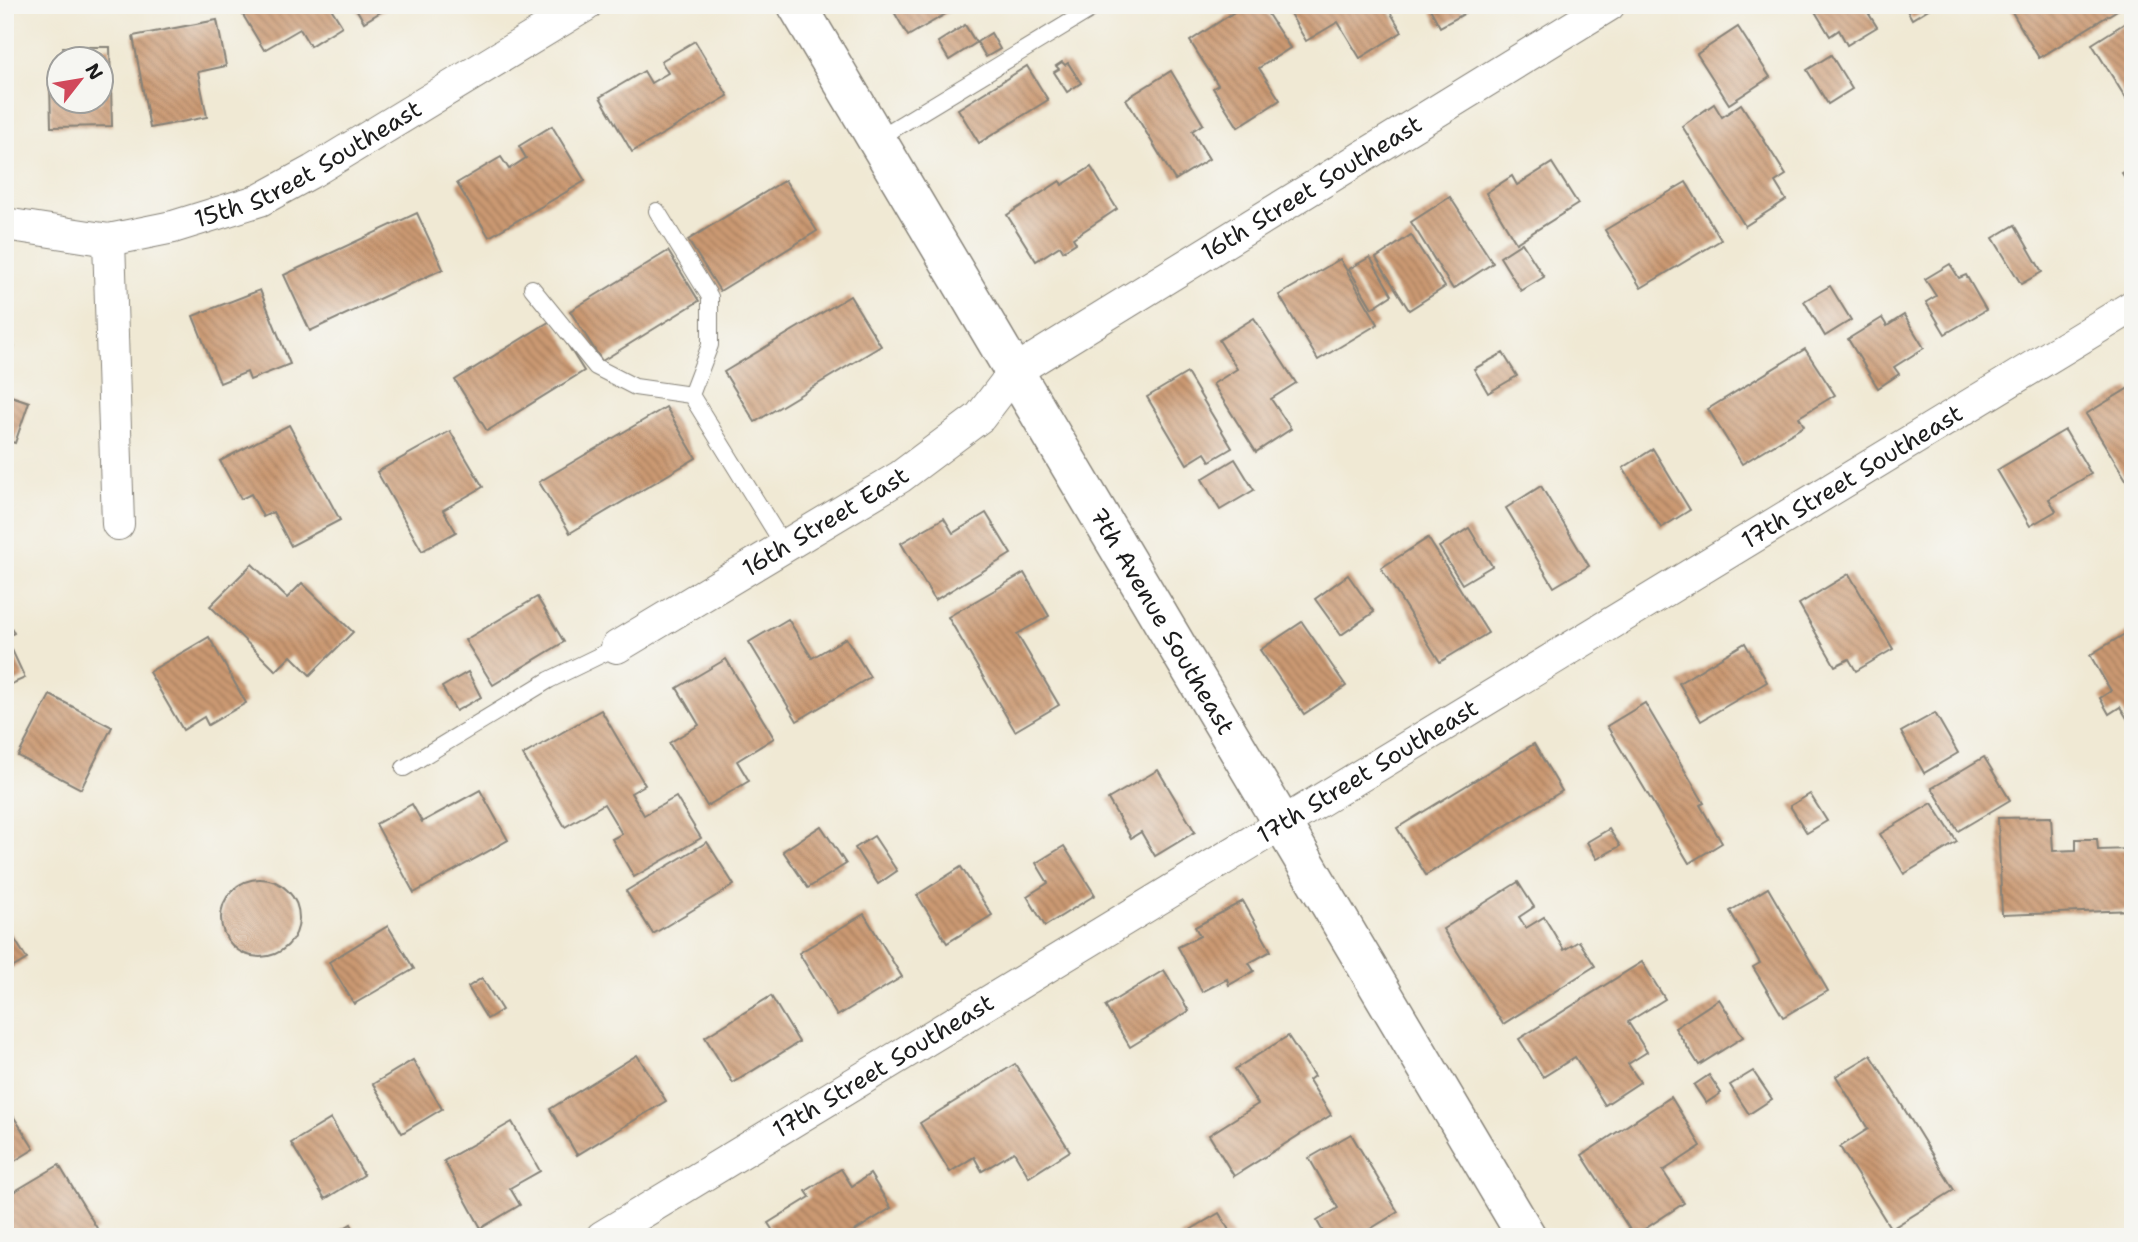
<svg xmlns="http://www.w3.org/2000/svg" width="2138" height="1242" font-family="'Shantell Sans',sans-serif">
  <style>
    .building { fill: url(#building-back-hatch) }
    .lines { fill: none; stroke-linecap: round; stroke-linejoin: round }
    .lane-casing { stroke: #868278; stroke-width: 18 }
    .street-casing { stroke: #868278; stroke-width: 34 }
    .secondary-casing { stroke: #868278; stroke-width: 41 }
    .lane { stroke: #fff; stroke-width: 16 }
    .street { stroke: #fff; stroke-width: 32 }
    .secondary { stroke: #fff; stroke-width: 38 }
    .labels { text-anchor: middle; stroke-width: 6; stroke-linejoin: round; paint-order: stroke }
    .street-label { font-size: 24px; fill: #1c1c1c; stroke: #f6f6f2 }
  </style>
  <defs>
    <pattern id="building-back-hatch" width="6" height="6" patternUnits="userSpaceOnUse" patternTransform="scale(1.75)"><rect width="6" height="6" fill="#cb9972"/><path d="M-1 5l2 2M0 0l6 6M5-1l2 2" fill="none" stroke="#a47c5d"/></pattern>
  </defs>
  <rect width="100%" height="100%" fill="#f6f6f2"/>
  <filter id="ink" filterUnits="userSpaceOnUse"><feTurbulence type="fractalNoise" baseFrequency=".0143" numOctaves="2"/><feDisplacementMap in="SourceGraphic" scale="14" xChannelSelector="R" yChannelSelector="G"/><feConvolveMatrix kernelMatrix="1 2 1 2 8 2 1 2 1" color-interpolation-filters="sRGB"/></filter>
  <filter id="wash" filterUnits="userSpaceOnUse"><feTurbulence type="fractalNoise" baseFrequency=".00686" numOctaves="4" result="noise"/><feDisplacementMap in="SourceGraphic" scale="28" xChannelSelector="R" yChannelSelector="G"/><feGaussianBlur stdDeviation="1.57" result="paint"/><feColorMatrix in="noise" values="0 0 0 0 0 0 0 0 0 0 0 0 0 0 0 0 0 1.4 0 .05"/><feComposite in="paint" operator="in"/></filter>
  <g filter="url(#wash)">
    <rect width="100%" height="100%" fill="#f0e9d4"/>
    <g id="blocks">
      <g class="building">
        <path d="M237,5H329L342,26L310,46L300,29L264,50Z"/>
        <path d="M354,5H392L364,22Z"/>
        <path d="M890,5H961L908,36Z"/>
        <path d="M1245,5H1262L1290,48L1259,68L1280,100L1238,127L1213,88L1218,85L1190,41Z"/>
        <path d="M1285,5H1386L1402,32L1360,58L1338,22L1306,41Z"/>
        <path d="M1428,5H1465L1460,8L1464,14L1440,27Z"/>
        <path d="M1811,5H1876L1867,11L1877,27L1847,45L1839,30L1830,36Z"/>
        <path d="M1904,5H1935L1912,19Z"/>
        <path d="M2008,5H2117L2119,9L2039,58Z"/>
        <path d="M2133,18V96L2127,100L2092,44Z"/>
        <path d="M217,20L226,66L198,72L207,117L150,128L133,36Z"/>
        <path d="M965,25L976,43L949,60L938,42Z"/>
        <path d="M1738,27L1770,77L1729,104L1697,54Z"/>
        <path d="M991,33L1000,49L986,57L977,42Z"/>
        <path d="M695,41L728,96L632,152L600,97L644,71L651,83L668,73L661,61Z"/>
        <path d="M63,47H110L112,126L51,127L50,82H60V102H102V60H63Z"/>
        <path d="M1831,55L1852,89L1828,104L1807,70Z"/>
        <path d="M1062,62L1065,65L1068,63L1081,83L1067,92L1054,72L1059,69L1056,66Z"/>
        <path d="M1027,66L1048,100L979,143L958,109Z"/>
        <path d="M1171,71L1203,124L1192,131L1209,159L1175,180L1126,99Z"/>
        <path d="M1714,104L1722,117L1741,104L1786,175L1775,182L1786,200L1745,226L1682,126Z"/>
        <path d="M552,126L585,181L489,237L457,183L501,157L509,169L526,158L519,146Z"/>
        <path d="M1552,163L1578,204L1516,243L1486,193L1512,176L1517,185Z"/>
        <path d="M1091,167L1117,209L1073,238L1076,243L1063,251L1060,246L1036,261L1007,215L1060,181L1062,185Z"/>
        <path d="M2133,167V190L2122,173Z"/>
        <path d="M785,180L817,231L720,291L688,240Z"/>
        <path d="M1686,182L1721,240L1641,288L1605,230Z"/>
        <path d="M1450,197L1493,263L1453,289L1411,222Z"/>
        <path d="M417,213L443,269L310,331L284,275Z"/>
        <path d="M2015,225L2042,272L2021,284L1993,238Z"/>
        <path d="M1411,235L1445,287L1409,310L1376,258Z"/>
        <path d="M1522,243L1544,277L1521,291L1500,257Z"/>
        <path d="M668,251L699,301L602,361L570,311Z"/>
        <path d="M1370,257L1392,295L1372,308L1349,269Z"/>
        <path d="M1340,259L1378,324L1318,360L1279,295Z"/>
        <path d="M1950,264L1959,278L1966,275L1986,310L1945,334L1926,302L1936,296L1925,279Z"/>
        <path d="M1830,286L1851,320L1825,336L1804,301Z"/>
        <path d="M260,290L290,364L250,380L247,372L220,383L193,316Z"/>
        <path d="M850,296L881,346L755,422L724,372Z"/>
        <path d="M1904,315L1924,348L1894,367L1899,374L1878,388L1848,339L1882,318L1887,326Z"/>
        <path d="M1254,318L1296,383L1271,399L1291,429L1256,452L1213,384L1237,369L1219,340Z"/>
        <path d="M552,320L584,371L487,431L455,380Z"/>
        <path d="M5,344L14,347L6,371H5Z"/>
        <path d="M1805,349L1835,395L1799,417L1804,426L1742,464L1708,409Z"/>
        <path d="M1503,353L1517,376L1488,393L1474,369Z"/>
        <path d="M1187,373L1232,448L1210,461L1205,453L1187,464L1147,397Z"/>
        <path d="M2129,388L2133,395V491L2086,414Z"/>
        <path d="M5,394L29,402L15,443L5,440Z"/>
        <path d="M666,407L696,458L570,533L539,482Z"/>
        <path d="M289,425L340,520L291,546L273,512L263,517L251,494L241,499L220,461Z"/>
        <path d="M2065,430L2091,474L2049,499L2056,511L2030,526L1997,470Z"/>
        <path d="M450,431L483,487L443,510L456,532L422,551L377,472Z"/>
        <path d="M1653,449L1690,510L1661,528L1623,468Z"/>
        <path d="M1235,459L1254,490L1220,510L1202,479Z"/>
        <path d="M1541,486L1589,566L1554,587L1506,508Z"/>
        <path d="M986,513L1011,554L935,600L901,543L944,518L953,533Z"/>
        <path d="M1469,528L1492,566L1462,584L1439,547Z"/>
        <path d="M1428,538L1488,633L1440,662L1381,568Z"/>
        <path d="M252,564L287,598L302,583L353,632L310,675L291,656L276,671L210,606Z"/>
        <path d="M1024,573L1049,616L1017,634L1059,705L1015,731L948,617Z"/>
        <path d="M1849,574L1893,649L1856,671L1849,659L1835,666L1799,604Z"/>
        <path d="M1348,575L1374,612L1341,635L1315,599Z"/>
        <path d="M537,597L564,642L493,685L465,640Z"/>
        <path d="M5,615L14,633L6,637L25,678L5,687Z"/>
        <path d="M788,619L812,658L846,638L870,677L797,721L749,642Z"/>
        <path d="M1302,622L1346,686L1304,714L1260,650Z"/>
        <path d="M2133,629V728L2120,707L2109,714L2100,698L2111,691L2090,655Z"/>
        <path d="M209,637L246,703L208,725L204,717L183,730L149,672Z"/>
        <path d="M1745,643L1767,682L1701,721L1679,683Z"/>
        <path d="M726,659L774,738L737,761L749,781L707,806L669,743L699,725L677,688Z"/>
        <path d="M468,672L481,697L456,711L442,687Z"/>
        <path d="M50,695L112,727L81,789L18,756Z"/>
        <path d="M1645,703L1704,803L1700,805L1722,843L1689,863L1607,726Z"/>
        <path d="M601,710L645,785L631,793L644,815L676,797L701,838L634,877L612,839L622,834L604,804L565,827L523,755Z"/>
        <path d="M1935,713L1958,753L1924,773L1901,732Z"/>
        <path d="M1534,744L1562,791L1426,875L1397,828Z"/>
        <path d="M1984,757L2010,800L1958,831L1932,788Z"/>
        <path d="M1158,770L1195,832L1155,856L1141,832L1131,838L1108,799Z"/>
        <path d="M480,790L508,840L414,893L376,824L412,804L422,822Z"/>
        <path d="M1810,794L1827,821L1807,833L1790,806Z"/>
        <path d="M1932,803L1957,842L1904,874L1880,834Z"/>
        <path d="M2051,817L2053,851L2076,850V839H2097L2098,850L2133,849V910L2002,915L1998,818Z"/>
        <path d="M821,826L846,864L808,888L783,851Z"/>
        <path d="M1609,829L1620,846L1597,859L1587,842Z"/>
        <path d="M874,836L897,871L878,884L855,848Z"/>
        <path d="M707,842L734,885L653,934L626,891Z"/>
        <path d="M1064,846L1095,895L1045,926L1027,896L1048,883L1036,863Z"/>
        <path d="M961,867L992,915L947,943L917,895Z"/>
        <circle cx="260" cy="918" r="39"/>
        <path d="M1518,882L1534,907L1519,917L1526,928L1544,917L1564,950L1579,941L1595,966L1503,1024L1443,929Z"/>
        <path d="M1768,888L1828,991L1783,1017L1753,967L1760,963L1730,911Z"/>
        <path d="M1243,901L1271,951L1249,963L1254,971L1229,985L1227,979L1202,992L1178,947L1200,936L1195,927Z"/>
        <path d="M864,914L902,977L837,1016L799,953Z"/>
        <path d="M388,926L414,969L354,1004L329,962Z"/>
        <path d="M10,932L27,959L5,972V935Z"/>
        <path d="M1642,962L1665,999L1628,1022L1647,1052L1628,1064L1640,1082L1605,1105L1575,1057L1543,1077L1519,1039Z"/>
        <path d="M1164,970L1189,1011L1130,1047L1105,1006Z"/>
        <path d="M482,978L502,1010L487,1019L468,987Z"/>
        <path d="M771,996L799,1042L733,1083L705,1037Z"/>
        <path d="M1719,999L1743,1037L1699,1065L1675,1028Z"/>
        <path d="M1288,1036L1314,1076L1309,1080L1331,1115L1234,1176L1209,1135L1258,1104L1235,1069Z"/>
        <path d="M637,1055L666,1101L577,1155L550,1109Z"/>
        <path d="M1871,1055L1954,1190L1891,1229L1840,1147L1868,1129L1836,1076Z"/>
        <path d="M413,1060L442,1109L402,1133L373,1084Z"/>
        <path d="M1015,1064L1070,1151L1029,1177L1014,1152L982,1171L974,1157L950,1172L920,1123Z"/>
        <path d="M1753,1071L1772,1099L1749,1114L1730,1085Z"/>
        <path d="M1709,1075L1721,1093L1706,1103L1694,1085Z"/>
        <path d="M1671,1097L1701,1146L1663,1171L1684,1203L1634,1236L1582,1155Z"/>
        <path d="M5,1103L34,1149L5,1167Z"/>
        <path d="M331,1119L364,1175L325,1199L291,1143Z"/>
        <path d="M512,1122L540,1171L510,1188L520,1205L481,1228L444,1161Z"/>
        <path d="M1351,1134L1398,1212L1357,1237H1326L1317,1221L1338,1208L1309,1158Z"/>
        <path d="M59,1165L98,1230L87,1237H5V1197Z"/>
        <path d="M841,1169L852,1186L870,1174L891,1208L845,1237H777L768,1223L810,1197L806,1191Z"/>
        <path d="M1219,1213L1233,1237H1178Z"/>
        <path d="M351,1224L358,1237H330Z"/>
      </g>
    </g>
  </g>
  <g filter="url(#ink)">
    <use href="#blocks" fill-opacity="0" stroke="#868278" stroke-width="2"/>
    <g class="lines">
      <g class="lane-casing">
        <g id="lane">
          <path d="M877,139L1098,5"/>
          <path d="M657,211L710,297V345L691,395"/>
          <path d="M532,288L596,367L635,387L691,395L784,546"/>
          <path d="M404,768L549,680L617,647"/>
        </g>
      </g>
      <g class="street-casing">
        <g id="street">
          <path id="s1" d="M5,224L109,240L173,227L260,200L313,171L586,5"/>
          <path d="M109,240L118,524"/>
          <path id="s2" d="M617,647L900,477L980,417L1015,371L1609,5"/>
          <path id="s3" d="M602,1237L2133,306"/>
        </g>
      </g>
      <g class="secondary-casing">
        <g id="secondary">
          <path id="s4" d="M797,5L1527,1237"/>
        </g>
      </g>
      <use href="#lane" class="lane"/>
      <use href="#street" class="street"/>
      <use href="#secondary" class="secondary"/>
    </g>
  </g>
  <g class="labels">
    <g class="street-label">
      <text dy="8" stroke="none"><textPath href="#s1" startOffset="320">15th Street Southeast</textPath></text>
      <text dy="8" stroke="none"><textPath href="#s2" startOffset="836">16th Street Southeast</textPath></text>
      <text dy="8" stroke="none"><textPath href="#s3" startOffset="1463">17th Street Southeast</textPath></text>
      <text dy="8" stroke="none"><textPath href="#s2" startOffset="243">16th Street East</textPath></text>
      <text dy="8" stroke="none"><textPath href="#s4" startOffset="716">7th Avenue Southeast</textPath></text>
      <text dy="8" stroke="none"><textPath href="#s3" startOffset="896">17th Street Southeast</textPath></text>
      <text dy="8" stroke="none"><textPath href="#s3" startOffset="329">17th Street Southeast</textPath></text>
    </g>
  </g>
  <rect width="2138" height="1242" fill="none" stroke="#f6f6f2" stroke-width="28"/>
  <g transform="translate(80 80) rotate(59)"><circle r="33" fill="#f6f6f2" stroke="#9f9f9c" stroke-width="2"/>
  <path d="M0-5L12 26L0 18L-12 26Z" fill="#d1495b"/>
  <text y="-10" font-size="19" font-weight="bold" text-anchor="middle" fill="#1c1c1c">N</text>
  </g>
</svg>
